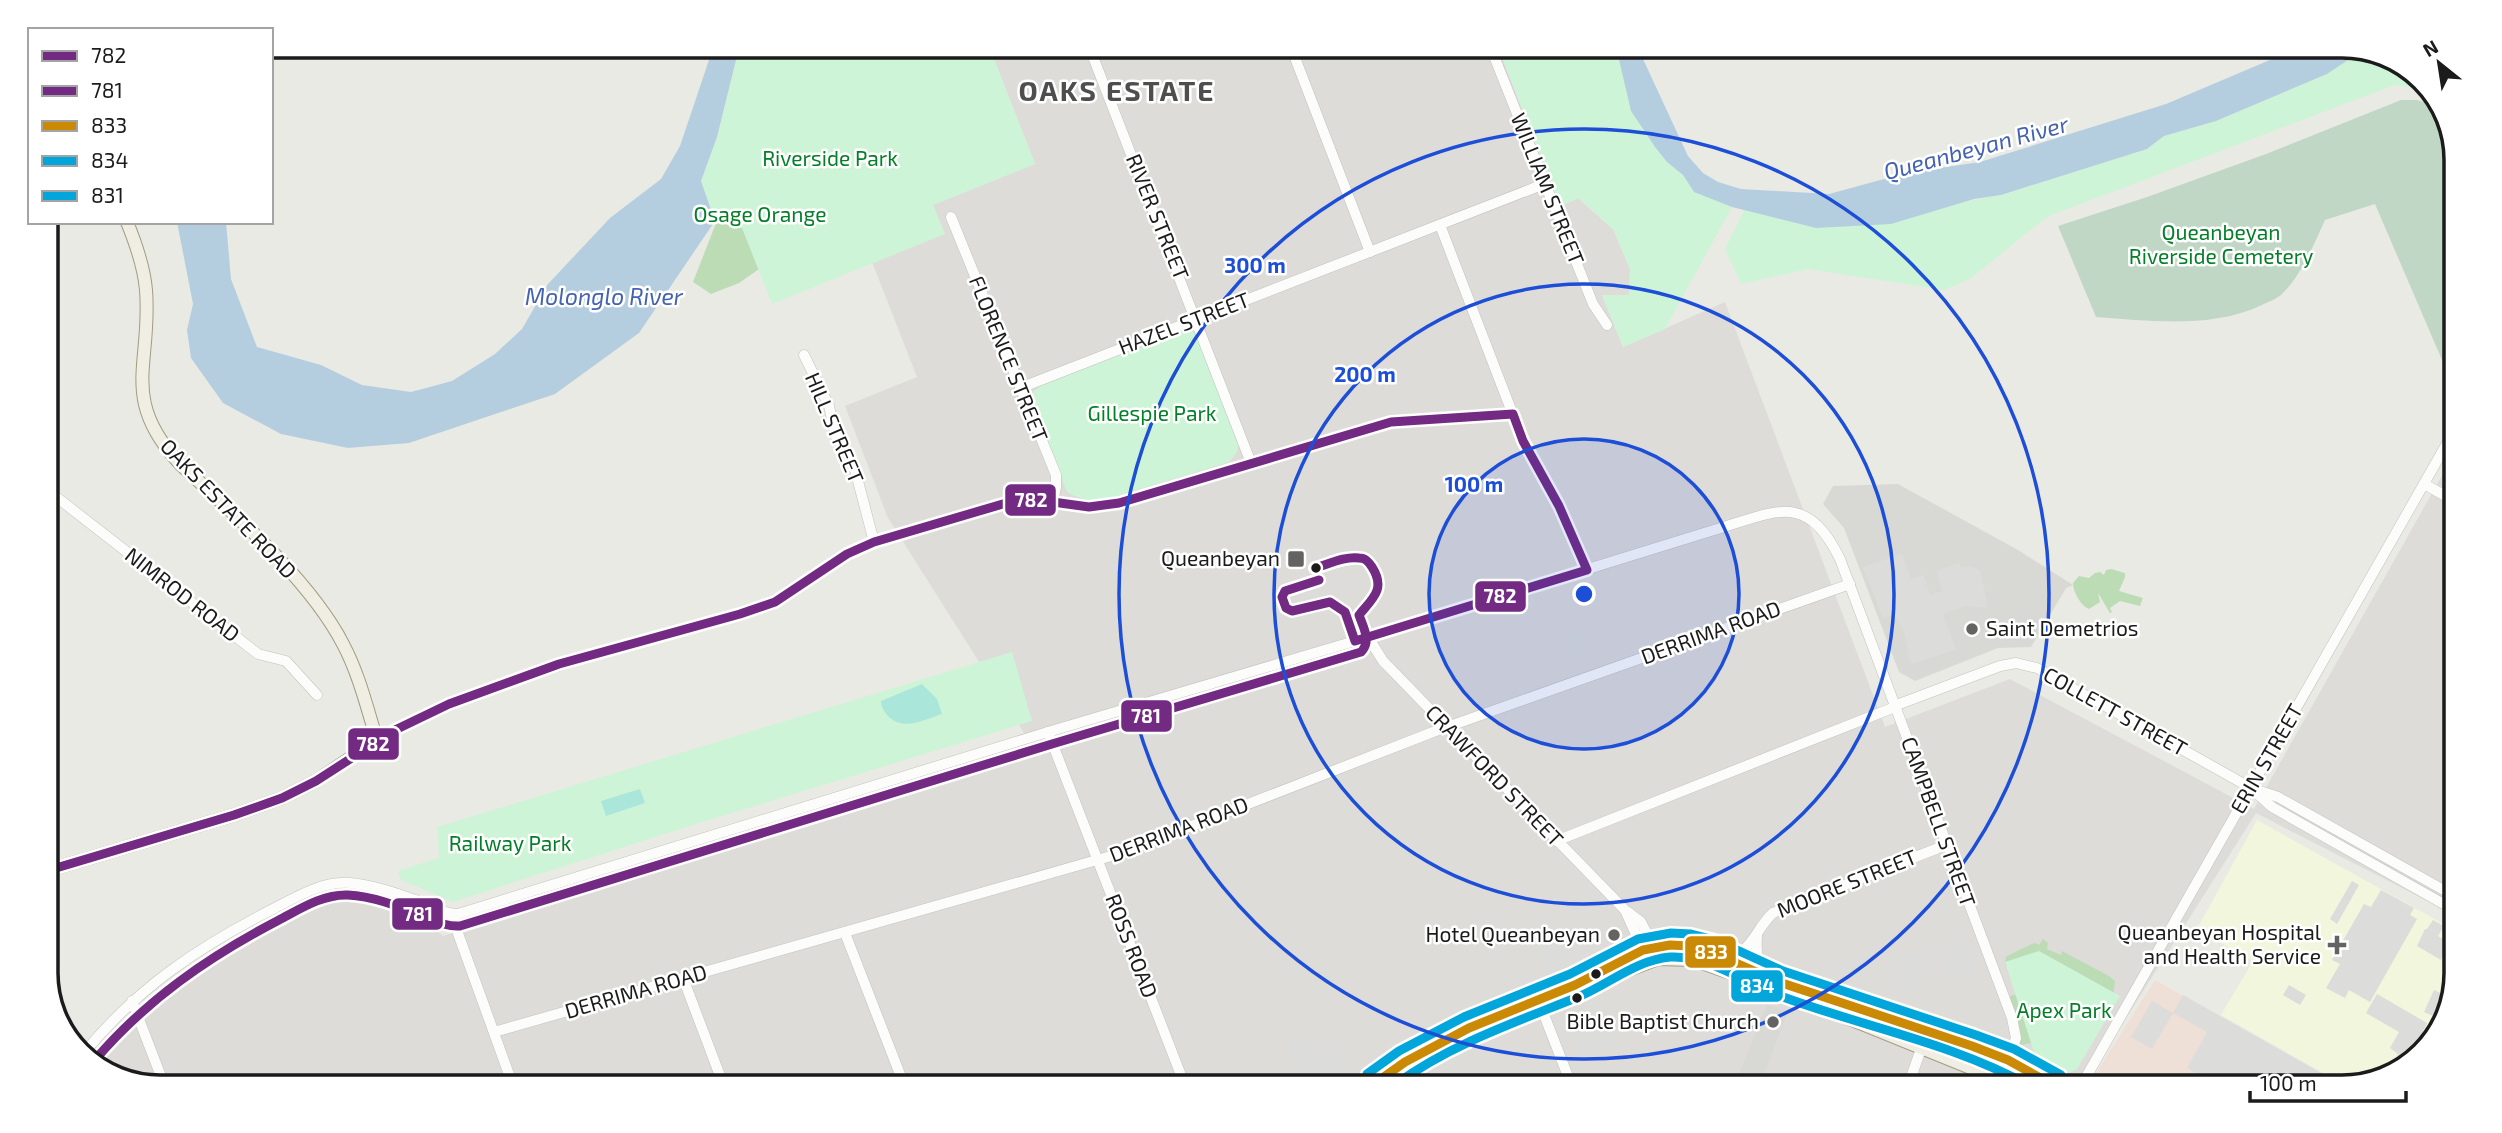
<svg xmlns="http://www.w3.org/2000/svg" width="2502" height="1133" font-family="'Exo 2',sans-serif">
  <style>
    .residential { fill: #dddcd9 }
    .commercial { fill: #eedfd7 }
    .education { fill: #f1f6dd }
    .religious { fill: #d8d8d5 }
    .forest { fill: #bcdcb6 }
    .cemetery { fill: #c1d7c6 }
    .park { fill: #cef4d7 }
    .pitch { fill: #abe6da }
    .parking { fill: #dcdcda }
    .water { fill: #b4cee0 }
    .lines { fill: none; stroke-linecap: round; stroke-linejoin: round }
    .minor-casing { stroke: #c2c2c0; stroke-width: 11 }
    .major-casing { stroke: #a09c81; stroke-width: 14 }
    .minor { stroke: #fcfcfb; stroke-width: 10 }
    .major { stroke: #f0ede2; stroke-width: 12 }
    .bus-1-casing { stroke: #fff; stroke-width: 14 }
    .bus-2-casing { stroke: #fff; stroke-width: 14 }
    .bus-3-casing { stroke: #fff; stroke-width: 14 }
    .bus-4-casing { stroke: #fff; stroke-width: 14 }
    .bus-5-casing { stroke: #fff; stroke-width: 14 }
    .bus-1 { stroke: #732a82; stroke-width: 9 }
    .bus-2 { stroke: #732a82; stroke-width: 9 }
    .bus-3 { stroke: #cb8a05; stroke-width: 9 }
    .bus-4 { stroke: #03a6da; stroke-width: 9 }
    .bus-5 { stroke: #03a6da; stroke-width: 9 }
    .ring { fill: none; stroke: #1d4ed8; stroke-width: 3.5 }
    .poi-dot { fill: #636361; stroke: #fff; stroke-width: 2.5 }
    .bus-dot { fill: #1b1b1b; stroke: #fff; stroke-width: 2.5 }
    .labels { text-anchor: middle; stroke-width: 5; stroke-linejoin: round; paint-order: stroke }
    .park-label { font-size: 21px; fill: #047f28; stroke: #fff }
    .street-label { font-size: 21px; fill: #1b1b1b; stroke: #fff }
    .poi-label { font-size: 21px; fill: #1b1b1b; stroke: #fff; text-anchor: end }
    .water-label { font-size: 23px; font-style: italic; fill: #4362b0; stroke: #fff }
    .district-label { font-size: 28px; font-weight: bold; letter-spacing: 2px; fill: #4e4e4e; stroke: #fff }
    .rim { fill: none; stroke: #1b1b1b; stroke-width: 3.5 }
    .centre { fill: #1d4ed8; stroke: #fff; stroke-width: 3.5 }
    .ring-label { font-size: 21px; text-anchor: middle; font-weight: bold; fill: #1d4ed8; stroke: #fff; stroke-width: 5; stroke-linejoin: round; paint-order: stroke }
    .line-badge { stroke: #fff; stroke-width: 2.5 }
    .badge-label { font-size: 19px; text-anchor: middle; font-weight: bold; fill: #fff }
  </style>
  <rect width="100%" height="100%" fill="#eaeae4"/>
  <path class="residential" d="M990,49L1500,51L1559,206L1578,198L1613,229L1630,269L1629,296L1602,295L1623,347L1725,302L1885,727L2010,679L2254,809L2453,456L2449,912L2256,813L2083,1086L116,1079L95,1062L151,1000L239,943L333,900H350L422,919L443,936L1038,755L888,518L845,406L917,377L872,262L944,234L933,205L1035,164Z"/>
  <path class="commercial" d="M2155,980L2342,1087L2088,1086Z"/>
  <path class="education" d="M2257,820L2449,927L2448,1017L2406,1068L2346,1086L2221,1015L2253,961L2197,929Z"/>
  <g class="religious">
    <path d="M1898,484L2018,550L2073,585L2066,588L2031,647L1998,648L1915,681L1899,672L1844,528L1823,504L1833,486Z"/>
    <path d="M1767,1004L1788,1012L1761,1082L1739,1074Z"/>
  </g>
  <g class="forest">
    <path d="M723,164L762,267L739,283L711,294L693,282L718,218Z"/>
    <path d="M2111,569L2125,573V577L2119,591L2143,598L2140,606L2120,601L2110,608L2112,612L2110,613L2098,593L2100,602L2089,609C2081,606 2073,592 2073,583L2079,576L2089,578L2095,573L2100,572L2104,575L2106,570Z"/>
    <path d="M2043,939L2048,943L2047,949L2061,955L2062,951L2109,976L2115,981L2113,999L2036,1042L2021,1045L2011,1036L2013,1024L2021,1017L2020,1014L2011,1013L2008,1000L2012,995L2023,996L2005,964L2006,957C2009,955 2033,943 2035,943L2039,945Z"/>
  </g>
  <path class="cemetery" d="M2401,100H2417L2439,107L2456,152L2454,376L2451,381L2375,204L2325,220C2313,246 2302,275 2281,295C2276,299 2268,302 2262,305C2211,329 2151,321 2096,317L2058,226L2147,197L2266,154Z"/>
  <g class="park">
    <path d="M739,48L990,49L1035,164L933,205L945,234L772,304L742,228L715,221L701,181L717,137Z"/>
    <path d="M1500,51H1617V56L1667,162L1683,175L1694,192L1732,207L1665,329L1623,347L1602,295H1629L1630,269L1613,229L1579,198L1559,207Z"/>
    <path d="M2357,54H2386L2430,90L2395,85L2054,214L2043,220L1970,279L1944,290L1808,269L1741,284L1725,249L1745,209L1816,228L2001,195L2147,149L2164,136L2216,121L2327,74Z"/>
    <path d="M1183,330L1192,331L1197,336L1239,444L1237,452L1229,462L1110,498C1094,500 1081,501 1067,492L1032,401L1033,392L1040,386Z"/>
    <path d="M1012,652L1032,721L696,824L453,902L401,880L398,871L439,858L437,827Z"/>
    <path d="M2039,951L2120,996L2077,1069L2069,1073L2035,1055L2005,962Z"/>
  </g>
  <g class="pitch">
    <path d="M922,684L937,699L942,714C926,719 903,732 888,716C884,711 881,707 881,701Z"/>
    <path d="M640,789L645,803L606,816L601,801Z"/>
  </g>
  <g class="parking">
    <path d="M1902,554L1911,579L1924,575L1930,595L1942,591L1936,571L1959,563L1961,568L1970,566L1980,570L1988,608L1966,606L1943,614L1956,650L1911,664L1903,629L1894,615L1883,618L1863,567Z"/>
    <path d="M1352,557L1355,565L1328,574L1325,565Z"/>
    <path d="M1354,576L1357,584L1294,603L1291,595Z"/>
    <path d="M1581,630L1589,651L1567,658L1559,638Z"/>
    <path d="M2352,881L2359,885L2337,924L2330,919Z"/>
    <path d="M2381,890L2414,908L2410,915L2417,919L2370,1002L2349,990L2345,998L2326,988L2340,964L2332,960L2364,904L2371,907Z"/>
    <path d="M2433,920L2444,926L2438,936L2448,942V947L2441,960L2417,946L2425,929H2427Z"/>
    <path d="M1557,935L1576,973L1549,984L1537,954Z"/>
    <path d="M1964,936L1976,968L1973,978L1960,973L1955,976L1942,971L1951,941Z"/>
    <path d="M1925,946L1930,947L1913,999L1890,991L1891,985L1906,987L1912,971L1893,963L1894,959Z"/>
    <path d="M1873,951L1865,979L1829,968Z"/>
    <path d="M1533,972L1537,985L1520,990L1515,979Z"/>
    <path d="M2289,985L2306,995L2300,1005L2283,995Z"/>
    <path d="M2434,990L2448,996V1017L2445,1021L2424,1012Z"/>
    <path d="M2377,994L2427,1023L2423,1031L2432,1036L2420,1051L2416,1049L2413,1054L2416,1056L2406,1068L2386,1074L2398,1054L2390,1048L2399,1032L2366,1013Z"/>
    <path d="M2183,995L2332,1079L2329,1084L2335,1087H2221L2187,1068L2207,1032L2173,1013Z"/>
    <path d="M2152,1001L2173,1013L2152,1049L2131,1037Z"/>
    <path d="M1598,1003L1616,1045L1580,1060L1572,1039L1589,1031L1580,1010Z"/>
    <path d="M1306,1036L1324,1083H1303L1287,1043Z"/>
    <path d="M1333,1043L1350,1084L1329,1083L1315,1050Z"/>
  </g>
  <g class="water">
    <path d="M713,48H739L717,137L701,181L715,221L639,333L555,394L409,443L348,448L281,434L223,403L191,358L187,330L193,304L177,222H226L231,279L257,347L321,365L362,385L411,392L452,381L495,354L522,329L548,284L610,218L661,179L680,146Z"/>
    <path d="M1617,51H1643V59L1688,156L1703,173L1718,182L1741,189L1829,194L1906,173L1980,162L2166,104L2284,54H2357L2327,74L2216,121L2164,136L2147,149L2001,195L1974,199L1891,224L1816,228L1732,207L1694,192L1683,175L1667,162L1655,147L1631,111Z"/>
  </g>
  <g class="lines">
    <g class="minor-casing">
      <g id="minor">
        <path d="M1090,49L1251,463"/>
        <path d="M1292,50L1370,252"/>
        <path d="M1492,51L1593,304L1607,325"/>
        <path d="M951,217L1056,475V487L1053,502"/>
        <path d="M1440,225L1523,441L1559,506L1587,570"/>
        <path d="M804,355L829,406L836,437L853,462L874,542"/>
        <path d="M1020,388L1544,184"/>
        <path d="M2424,484L2453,500"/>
        <path d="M46,489L258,654L286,661L317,695"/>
        <path d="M1368,637L1383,661L1625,910L1643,950"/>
        <path d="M1894,706L2000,666L2016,663L2037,668L2251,788L2272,807L2449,907"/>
        <path d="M1048,732L1184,1083"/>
        <path d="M377,740C496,673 630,648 760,608L789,594L833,563L859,548L924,527L1022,500L1089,507L1105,506L1391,422L1513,414"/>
        <path d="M2254,789L2278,797L2449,893"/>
        <path d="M1556,841L1895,707"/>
        <path d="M1628,912L1641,922L1654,947"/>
        <path d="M451,914L511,1080"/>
        <path d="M845,933L903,1082"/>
        <path d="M1757,934C1756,950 1756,963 1768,975"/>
        <path d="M1724,956C1750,958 1757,926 1773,913L1946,845"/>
        <path d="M683,978L722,1081"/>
        <path d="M132,1001L162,1079"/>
        <path d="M1541,1007L1571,1084"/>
        <path d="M494,1032L1125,852L1433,732L1850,584"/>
        <path d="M84,1053C138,987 200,946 275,908C298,896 323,881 350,883C373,885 396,893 418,901C431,905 444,915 458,914L1048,732L1355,641L1714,530C1775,512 1806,490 1840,559L2012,1018L2016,1038L2008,1060"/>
        <path d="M1908,1086L1921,1049"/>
        <path d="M2081,1086L2454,431"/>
      </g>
    </g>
    <g class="major-casing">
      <g id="major">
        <path d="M46,871L234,815L282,798L316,781L377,740C367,708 359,674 343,644C310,580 233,513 180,464C119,398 152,365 146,290C144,266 136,244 127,222"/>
        <path d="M1603,980L1658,959L1693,960L1778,990L2015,1086"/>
        <path d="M1443,1051L1560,999"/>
        <path d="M1374,1084L1405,1062L1469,1028L1534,1000L1575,985L1643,950L1670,945L1689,946L1711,952L1779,982L1972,1046L2008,1060L2055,1086"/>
      </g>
    </g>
    <use href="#minor" class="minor"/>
    <use href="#major" class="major"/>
    <g class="bus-1-casing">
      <path id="bus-1" d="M46,871L234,815L282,798L316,781L395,730L449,704L559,664L740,614L775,602L847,554L874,542L1013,501L1038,500L1089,507L1119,503L1391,422L1513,414L1523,441L1559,506L1587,570L1355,641L1345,612L1330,602L1292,611L1286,608L1282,597L1285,591L1319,580"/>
    </g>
    <g class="bus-2-casing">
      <path id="bus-2" d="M94,1061C146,1000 208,957 279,920C300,909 323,894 348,895C372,896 398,906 420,915C434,920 445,927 460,926L1052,744L1361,652C1372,641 1363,627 1359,615C1373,598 1386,589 1372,567C1368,561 1365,558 1359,558C1345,556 1329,564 1315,568"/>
    </g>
    <g class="bus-3-casing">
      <path id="bus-3" d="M1374,1084L1405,1062L1469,1028L1575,985L1643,950L1670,945L1689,946L1711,952L1779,982L1972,1046L2008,1060L2055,1086"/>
    </g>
    <g class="bus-4-casing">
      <path id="bus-4" d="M1396,1084C1451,1044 1516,1022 1578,997C1609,984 1636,960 1670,957C1707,955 1742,981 1775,994C1859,1026 1951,1042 2030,1086"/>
    </g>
    <g class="bus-5-casing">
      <path id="bus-5" d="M1367,1074L1399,1051L1464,1017L1570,974L1638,939L1671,933L1691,934L1715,940L1783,971L1976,1035L2014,1049L2061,1075"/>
    </g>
    <use href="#bus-1" class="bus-1"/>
    <use href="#bus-2" class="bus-2"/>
    <use href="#bus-3" class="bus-3"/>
    <use href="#bus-4" class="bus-4"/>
    <use href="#bus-5" class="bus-5"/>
  </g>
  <circle cx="1584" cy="594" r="155" fill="#1d4ed8" fill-opacity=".12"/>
  <g class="ring">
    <circle cx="1584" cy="594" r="155"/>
    <circle cx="1584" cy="594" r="310"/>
    <circle cx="1584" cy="594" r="465"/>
  </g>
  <g class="poi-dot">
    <rect x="1287" y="550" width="18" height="18" rx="3.5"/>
    <circle cx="1972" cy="629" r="7"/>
    <circle cx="1614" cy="935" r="7"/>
    <path d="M2333.5 934.5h7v7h7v7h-7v7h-7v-7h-7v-7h7z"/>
    <circle cx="1773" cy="1022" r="7"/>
  </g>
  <g class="bus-dot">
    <circle cx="1316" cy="568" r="6"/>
    <circle cx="1596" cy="974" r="6"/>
    <circle cx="1577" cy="998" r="6"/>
  </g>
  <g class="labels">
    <g class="park-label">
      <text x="830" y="166">Riverside Park</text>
      <text x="760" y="222">Osage Orange</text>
      <text x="2221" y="240">Queanbeyan<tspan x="2221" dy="24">Riverside Cemetery</tspan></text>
      <text x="1152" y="421">Gillespie Park</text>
      <text x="510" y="851">Railway Park</text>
      <text x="2064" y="1018">Apex Park</text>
    </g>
    <g class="street-label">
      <text transform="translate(1547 189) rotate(68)" y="7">WILLIAM STREET</text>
      <text transform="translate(1157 217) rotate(68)" y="7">RIVER STREET</text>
      <text transform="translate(1184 324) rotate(-21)" y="7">HAZEL STREET</text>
      <text transform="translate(1008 359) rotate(68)" y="7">FLORENCE STREET</text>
      <text transform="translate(834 428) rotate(67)" y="7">HILL STREET</text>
      <text transform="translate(228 509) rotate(46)" y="7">OAKS ESTATE ROAD</text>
      <text transform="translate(182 595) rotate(38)" y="7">NIMROD ROAD</text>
      <text transform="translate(1711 633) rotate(-20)" y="7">DERRIMA ROAD</text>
      <text transform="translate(2115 712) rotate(29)" y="7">COLLETT STREET</text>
      <text transform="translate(2267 759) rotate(-60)" y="7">ERIN STREET</text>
      <text transform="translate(1494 776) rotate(46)" y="7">CRAWFORD STREET</text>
      <text transform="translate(1938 822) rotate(70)" y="7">CAMPBELL STREET</text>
      <text transform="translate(1179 830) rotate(-21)" y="7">DERRIMA ROAD</text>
      <text transform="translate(1847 884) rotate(-22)" y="7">MOORE STREET</text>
      <text transform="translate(1131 946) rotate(69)" y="7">ROSS ROAD</text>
      <text transform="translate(636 992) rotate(-16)" y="7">DERRIMA ROAD</text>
    </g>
    <g class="poi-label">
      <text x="1280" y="566">Queanbeyan</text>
      <text x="1986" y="636" text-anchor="start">Saint Demetrios</text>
      <text x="2321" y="940">Queanbeyan Hospital<tspan x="2321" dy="24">and Health Service</tspan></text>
      <text x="1600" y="942">Hotel Queanbeyan</text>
      <text x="1759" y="1029">Bible Baptist Church</text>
    </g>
    <g class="water-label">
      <text transform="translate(1976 148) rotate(-15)" y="8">Queanbeyan River</text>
      <text x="604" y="305">Molonglo River</text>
    </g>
    <g class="district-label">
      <text x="1117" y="101">OAKS ESTATE</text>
    </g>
  </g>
  <path d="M0 0H2502V1133H0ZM160 58H2342A102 102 0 0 1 2444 160V973A102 102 0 0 1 2342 1075H160A102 102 0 0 1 58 973V160A102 102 0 0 1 160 58Z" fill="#fff" fill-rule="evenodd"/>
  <path class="rim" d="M160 58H2342A102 102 0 0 1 2444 160V973A102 102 0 0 1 2342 1075H160A102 102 0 0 1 58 973V160A102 102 0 0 1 160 58Z"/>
  <circle cx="1584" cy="594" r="10" class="centre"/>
  <g class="ring-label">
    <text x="1255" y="273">300 m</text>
    <text x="1365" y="382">200 m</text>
    <text x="1474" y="492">100 m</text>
  </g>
  <g class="line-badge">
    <rect x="1004" y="483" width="53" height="34" rx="7" fill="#732a82"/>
    <rect x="1474" y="580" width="53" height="33" rx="7" fill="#732a82"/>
    <rect x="1120" y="699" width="53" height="34" rx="7" fill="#732a82"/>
    <rect x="347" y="727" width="53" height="34" rx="7" fill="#732a82"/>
    <rect x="391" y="897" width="53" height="34" rx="7" fill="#732a82"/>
    <rect x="1684" y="935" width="53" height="34" rx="7" fill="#cb8a05"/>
    <rect x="1730" y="969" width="54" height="34" rx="7" fill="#03a6da"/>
  </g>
  <g class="badge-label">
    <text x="1031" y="507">782</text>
    <text x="1500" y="603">782</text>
    <text x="1146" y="723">781</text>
    <text x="373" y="751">782</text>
    <text x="418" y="921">781</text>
    <text x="1711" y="959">833</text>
    <text x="1757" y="993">834</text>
  </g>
  <rect x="28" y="28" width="245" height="196" fill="#ffffff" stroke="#a4a4a4" stroke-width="2"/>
  <rect x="42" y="51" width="35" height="10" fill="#732a82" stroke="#a4a4a4" stroke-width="2"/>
  <text x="91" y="63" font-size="21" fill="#1b1b1b">782</text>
  <rect x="42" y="86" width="35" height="10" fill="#732a82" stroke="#a4a4a4" stroke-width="2"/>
  <text x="91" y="98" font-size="21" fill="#1b1b1b">781</text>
  <rect x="42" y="121" width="35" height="10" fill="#cb8a05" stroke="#a4a4a4" stroke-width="2"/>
  <text x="91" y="133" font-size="21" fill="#1b1b1b">833</text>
  <rect x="42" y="156" width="35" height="10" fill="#03a6da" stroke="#a4a4a4" stroke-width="2"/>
  <text x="91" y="168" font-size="21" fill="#1b1b1b">834</text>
  <rect x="42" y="191" width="35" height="10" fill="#03a6da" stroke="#a4a4a4" stroke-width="2"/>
  <text x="91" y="203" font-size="21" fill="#1b1b1b">831</text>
  <g transform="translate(2439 63) rotate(330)" stroke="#ffffff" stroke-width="5" paint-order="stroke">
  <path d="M0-5L12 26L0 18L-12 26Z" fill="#1b1b1b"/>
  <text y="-10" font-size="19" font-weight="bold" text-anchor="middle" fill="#1b1b1b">N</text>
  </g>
  <path d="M2250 1091v10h156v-10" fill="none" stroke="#1b1b1b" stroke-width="3.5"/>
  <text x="2260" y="1091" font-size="21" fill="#1b1b1b" stroke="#ffffff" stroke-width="5" paint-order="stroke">100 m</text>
</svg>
